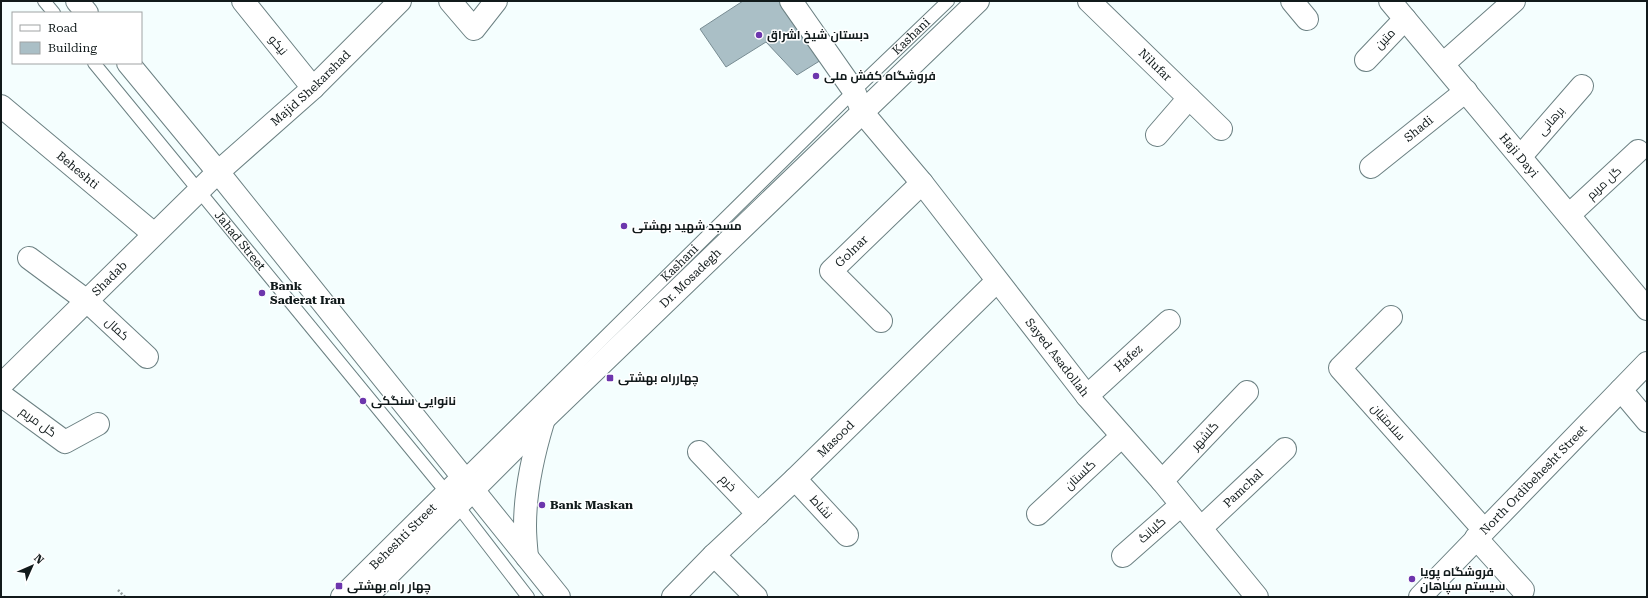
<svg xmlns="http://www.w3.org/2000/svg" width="1648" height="598" font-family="'Roboto Serif',Cairo,serif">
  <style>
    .building { fill: #aabfc6; stroke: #788c93 }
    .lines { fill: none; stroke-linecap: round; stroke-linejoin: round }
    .service-casing { stroke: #6c8183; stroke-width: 14 }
    .minor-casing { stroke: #6c8183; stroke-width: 24 }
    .tertiary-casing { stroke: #6c8183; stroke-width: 24 }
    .secondary-casing { stroke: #6c8183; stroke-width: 24 }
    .path { stroke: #959f9f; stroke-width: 2.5; stroke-dasharray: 2 2; stroke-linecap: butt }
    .service { stroke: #fff; stroke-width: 12 }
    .minor { stroke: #fff; stroke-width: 22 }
    .tertiary { stroke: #fff; stroke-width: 22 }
    .secondary { stroke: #fff; stroke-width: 22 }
    .poi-dot { fill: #6d36ad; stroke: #fff; stroke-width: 1.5 }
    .labels { text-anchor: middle; stroke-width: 3; stroke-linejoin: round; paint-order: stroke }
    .poi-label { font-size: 12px; font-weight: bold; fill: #111a1b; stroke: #fff; text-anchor: start }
    .street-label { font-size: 12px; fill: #111a1b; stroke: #fff }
  </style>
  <rect width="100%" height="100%" fill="#f4fefe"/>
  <path class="building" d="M743,1H790L826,57L797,75L766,42L726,67L700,29Z"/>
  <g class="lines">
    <g class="service-casing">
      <g id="service">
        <path d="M44,1L54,13"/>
        <path id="s1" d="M94,63L447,493"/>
        <path id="s2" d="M464,476L854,91L948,1"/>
        <path d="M458,506L528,597"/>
      </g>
    </g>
    <g class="minor-casing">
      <g id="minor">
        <path d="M243,1L313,88"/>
        <path d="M450,1L474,29L496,1"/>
        <path id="s3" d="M791,1L854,91L863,113L922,183L1087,396L1162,481L1257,597"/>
        <path id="s4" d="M1089,1L1221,129"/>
        <path d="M1292,1L1307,19"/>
        <path id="s5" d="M1390,1L1647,309"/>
        <path d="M1366,60L1405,19"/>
        <path d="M1443,64L1514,1"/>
        <path id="s6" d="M1,106L154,234"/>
        <path d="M1157,135L1189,98"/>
        <path d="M1521,156L1582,86"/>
        <path id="s7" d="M1371,167L1466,91"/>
        <path id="s8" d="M218,172L313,88L400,1"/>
        <path d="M1569,215L1638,151"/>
        <path d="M29,258L87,301L147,357"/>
        <path d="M1391,317L1340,368L1484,530"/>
        <path id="s9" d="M881,321L831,271L922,183"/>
        <path d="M1621,390L1647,421"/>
        <path d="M1,395L65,442L98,424"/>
        <path id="s10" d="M1087,396L1169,321"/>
        <path d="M699,452L758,514"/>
        <path d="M795,479L847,535"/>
        <path d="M1162,481L1247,392"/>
        <path d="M1038,514L1122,436"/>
        <path id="s11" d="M1201,528L1285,449"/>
        <path d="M1476,538L1523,590"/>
        <path d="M714,555L756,597"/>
        <path d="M1123,556L1181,505"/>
        <path id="s12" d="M342,597L464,476"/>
        <path id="s13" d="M673,597L714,555L795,479L997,281"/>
      </g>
    </g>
    <g class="tertiary-casing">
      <g id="tertiary">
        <path id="s14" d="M1,385L218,172"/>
        <path id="s15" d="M1420,597L1647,363"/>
      </g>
    </g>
    <g class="secondary-casing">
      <g id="secondary">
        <path d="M77,1L87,13"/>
        <path d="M128,63L218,172L559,597"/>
        <path d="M527,557C526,547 525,536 525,526C525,490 533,455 543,422"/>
        <path id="s16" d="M366,597L545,418L978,1"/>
      </g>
    </g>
    <path class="path" d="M118,590L125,597"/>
    <use href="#service" class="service"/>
    <use href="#minor" class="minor"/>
    <use href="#tertiary" class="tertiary"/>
    <use href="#secondary" class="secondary"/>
  </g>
  <g class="poi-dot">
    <circle cx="759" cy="35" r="4"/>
    <circle cx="816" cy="76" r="4"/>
    <circle cx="624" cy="226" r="4"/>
    <circle cx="262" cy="293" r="4"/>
    <rect x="606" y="374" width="8" height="8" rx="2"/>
    <circle cx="363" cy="401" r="4"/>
    <circle cx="542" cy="505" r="4"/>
    <circle cx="1412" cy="579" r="4"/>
    <rect x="335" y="582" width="8" height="8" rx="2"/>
  </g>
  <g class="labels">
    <g class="poi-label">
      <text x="767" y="39">دبستان شیخ اشراق</text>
      <text x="824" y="80">فروشگاه کفش ملی</text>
      <text x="632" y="230">مسجد شهید بهشتی</text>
      <text x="270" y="290">Bank<tspan x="270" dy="14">Saderat Iran</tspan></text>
      <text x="618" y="382">چهارراه بهشتی</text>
      <text x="371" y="405">نانوایی سنگکی</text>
      <text x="550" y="509">Bank Maskan</text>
      <text x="1420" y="576">فروشگاه پویا<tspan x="1420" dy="14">سیستم سپاهان</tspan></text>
      <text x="347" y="590">چهار راه بهشتی</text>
    </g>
    <g class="street-label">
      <text dy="4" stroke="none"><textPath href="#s2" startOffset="627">Kashani</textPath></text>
      <text transform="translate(1385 39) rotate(-46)" y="4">متین</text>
      <text transform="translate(278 45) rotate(51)" y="4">نیکو</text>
      <text dy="4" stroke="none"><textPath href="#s4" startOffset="92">Nilufar</textPath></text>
      <text dy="4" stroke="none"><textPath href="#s8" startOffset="125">Majid Shekarshad</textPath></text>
      <text transform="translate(1551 121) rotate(-49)" y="4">برهانی</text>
      <text dy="4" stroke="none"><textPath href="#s7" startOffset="61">Shadi</textPath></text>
      <text dy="4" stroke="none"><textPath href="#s5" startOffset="201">Haji Dayi</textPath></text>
      <text dy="4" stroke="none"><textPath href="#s6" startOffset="100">Beheshti</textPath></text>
      <text transform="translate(1604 183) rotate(-43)" y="4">گل مریم</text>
      <text dy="4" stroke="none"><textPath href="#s1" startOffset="230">Jahad Street</textPath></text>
      <text dy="4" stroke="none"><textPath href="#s9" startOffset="99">Golnar</textPath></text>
      <text dy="4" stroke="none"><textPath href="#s2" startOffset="303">Kashani</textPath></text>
      <text dy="4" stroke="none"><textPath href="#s16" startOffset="455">Dr. Mosadegh</textPath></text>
      <text dy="4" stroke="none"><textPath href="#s14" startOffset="152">Shadab</textPath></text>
      <text transform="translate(117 329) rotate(43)" y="4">کمال</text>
      <text dy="4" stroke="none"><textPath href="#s3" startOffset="446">Sayed Asadollah</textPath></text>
      <text dy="4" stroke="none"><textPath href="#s10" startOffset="56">Hafez</textPath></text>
      <text transform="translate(38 422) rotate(36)" y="4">گل مریم</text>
      <text transform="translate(1388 422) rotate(48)" y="4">سلامتیان</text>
      <text transform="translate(1205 436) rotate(-47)" y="4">گلشهر</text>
      <text dy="4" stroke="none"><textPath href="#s13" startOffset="227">Masood</textPath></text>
      <text transform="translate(1080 475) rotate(-43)" y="4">گلستان</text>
      <text dy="4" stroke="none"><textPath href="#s15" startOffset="163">North Ordibehesht Street</textPath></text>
      <text transform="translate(728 483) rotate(46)" y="4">خرم</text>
      <text dy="4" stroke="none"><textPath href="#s11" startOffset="58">Pamchal</textPath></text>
      <text transform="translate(821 507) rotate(48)" y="4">نشاط</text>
      <text transform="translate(1152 530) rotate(-42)" y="4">گلبانگ</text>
      <text dy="4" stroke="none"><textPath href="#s12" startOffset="86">Beheshti Street</textPath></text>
    </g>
  </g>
  <rect width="1648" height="598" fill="none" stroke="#111a1b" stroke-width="4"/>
  <rect x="12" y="12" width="130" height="52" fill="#ffffff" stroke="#a0a3a4"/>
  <rect x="20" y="25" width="20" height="6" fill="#ffffff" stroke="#a0a3a4"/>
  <text x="48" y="32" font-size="12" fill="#111a1b">Road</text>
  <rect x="20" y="42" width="20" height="12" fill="#aabfc6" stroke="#a0a3a4"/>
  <text x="48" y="52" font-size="12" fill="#111a1b">Building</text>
  <g transform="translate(32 566) rotate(45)" stroke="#ffffff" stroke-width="3" paint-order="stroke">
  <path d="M0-3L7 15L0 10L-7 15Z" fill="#111a1b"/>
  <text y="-6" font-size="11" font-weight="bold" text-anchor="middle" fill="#111a1b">N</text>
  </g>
</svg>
